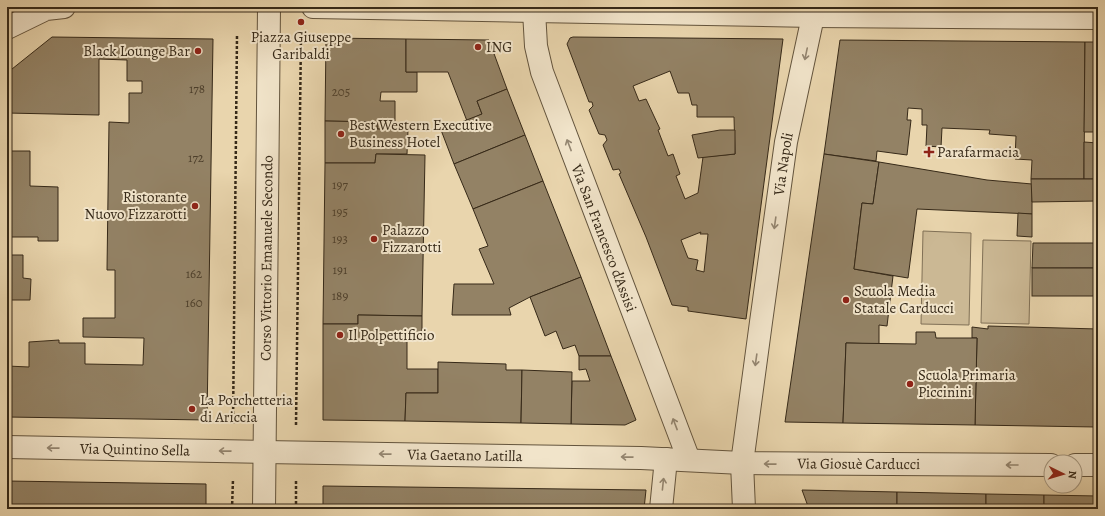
<svg xmlns="http://www.w3.org/2000/svg" width="1105" height="516" font-family="Alegreya,serif">
  <style>
    .green { fill: #cbb894; stroke: #807056 }
    .building { fill: #938265; stroke: #362918; fill-rule: evenodd }
    .lines { fill: none; stroke-linecap: round; stroke-linejoin: round }
    .minor-casing { stroke: #63543d; stroke-width: 24 }
    .tertiary-casing { stroke: #63543d; stroke-width: 24 }
    .path { stroke: #362918; stroke-width: 2.5; stroke-dasharray: 3 2; stroke-linecap: butt }
    .minor { stroke: #f1e4ca; stroke-width: 22 }
    .tertiary { stroke: #f1e4ca; stroke-width: 22 }
    .oneway { stroke: #948671 }
    .poi-dot { fill: #8f2418; stroke: #f1e4ca; stroke-width: 1.5 }
    .labels { text-anchor: middle; stroke-width: 4; stroke-linejoin: round; paint-order: stroke }
    .number-label { font-size: 13px; fill: #4d3f2b }
    .poi-label { font-size: 15px; fill: #362918; stroke: #f1e4ca; text-anchor: start }
    .street-label { font-size: 15px; fill: #362918; stroke: #f1e4ca }
  </style>
  <rect width="100%" height="100%" fill="#e9d5ad"/>
  <filter id="stains"><feTurbulence type="fractalNoise" baseFrequency=".005" numOctaves="4"/><feColorMatrix values="0 0 0 0 .2 0 0 0 0 .09 0 0 0 0 .02 0 0 0 .5 -.17"/></filter>
  <radialGradient id="worn" r=".72"><stop offset=".6" stop-color="#630" stop-opacity="0"/><stop offset="1" stop-color="#630" stop-opacity=".3"/></radialGradient>
  <g class="green">
    <path d="M923,231L971,233L969,325L921,324Z"/>
    <path d="M983,240L1031,241L1029,324L981,323Z"/>
  </g>
  <g class="building">
    <path d="M52,37L213,39L207,420L7,417V366L29,367V342L59,340V343H85V364L143,365L144,338L83,337V318H115V270H107L109,122L129,123V93H142V81H127V60L99,59V115L7,113V73Z"/>
    <path d="M573,37L783,39L746,319L688,311V307L672,305L646,237L619,174L621,173L619,169L613,170L603,145L607,140L605,135L599,134L589,110L593,106L592,102H589L567,44L570,38ZM670,71L678,93H689L692,105H697V117H734L735,154L703,157L698,193L685,199L676,176L680,174L673,154L668,156L658,130L660,129L646,99L639,101L633,86ZM701,232L700,234H708L704,272L696,270L698,260L688,258L681,240Z"/>
    <path d="M326,38L406,39V72H417V92H381L380,101H395V129H377V122L325,121Z"/>
    <path d="M406,39L489,40L507,89L477,101L482,114L467,121L448,72H406Z"/>
    <path d="M840,40L1085,42L1084,179H1031L1032,160L1015,159L1016,136L989,134L990,130L942,128L941,147L926,146L927,125H922V109L908,108L907,120H911L907,155L877,151L876,161L824,154Z"/>
    <path d="M1085,42H1098V126H1095V132H1084Z"/>
    <path d="M507,89L525,135L454,164L441,130L482,114L477,101Z"/>
    <path d="M325,121L377,122V129L408,130L407,154H376L375,163H325Z"/>
    <path d="M720,130H735V154L698,158L692,135Z"/>
    <path d="M525,135L543,181L473,209L454,164Z"/>
    <path d="M1084,142L1098,143V179H1084Z"/>
    <path d="M7,151H30V186L58,187V241H38V237H7Z"/>
    <path d="M376,154L425,155L422,316L358,315V324H323L325,163H375Z"/>
    <path d="M824,154L879,162L873,204L862,203L854,269L893,276L887,326L879,325V344L846,343L843,423L785,422Z"/>
    <path d="M879,162L987,180L1032,184V214L917,209L908,278L854,269L862,203L873,204Z"/>
    <path d="M1031,179H1098V201L1032,202Z"/>
    <path d="M543,181L581,277L530,297L509,308L511,315H452L454,284H494L479,249L488,246L473,209Z"/>
    <path d="M1018,213L1032,214V237L1017,236Z"/>
    <path d="M1033,243H1098V268H1032Z"/>
    <path d="M7,255H23V278L31,279L30,300H7Z"/>
    <rect x="1032" y="268" width="66" height="28"/>
    <path d="M581,277L611,356H579L575,345L563,349L556,331L545,336L530,297Z"/>
    <path d="M358,315L422,316V339H407V369H438V393H406L405,421L323,420V324H358Z"/>
    <path d="M988,326L1098,329L1096,427L975,425L977,338H972V327L988,329Z"/>
    <path d="M916,332H935L936,338H977L975,425L843,423L846,343L916,344Z"/>
    <path d="M579,356H611L636,420L625,425L571,424L572,381H590L586,369L579,370Z"/>
    <path d="M1098,356V427H1096Z"/>
    <path d="M438,362L506,364V370H522L521,423L405,421L406,393H438Z"/>
    <path d="M522,370L572,372L571,424L521,423Z"/>
    <path d="M7,481L206,484V509H7Z"/>
    <path d="M323,486L646,490L644,509H323Z"/>
    <path d="M802,490L897,492V509H809Z"/>
    <path d="M897,492L986,494V509H897Z"/>
    <path d="M986,494L1044,495V509H986Z"/>
    <path d="M1044,495L1098,496V509H1044Z"/>
  </g>
  <g class="lines">
    <g class="minor-casing">
      <g id="minor">
        <path d="M7,28L46,9L64,7"/>
        <path id="s1" d="M264,452L641,458L742,463L1051,465"/>
        <path d="M689,460L542,72L536,46L534,11L814,16L1098,18"/>
        <path d="M1075,465H1098"/>
        <path d="M661,509L666,459"/>
        <path id="s2" d="M744,509L742,463L761,322L786,142L815,7"/>
      </g>
    </g>
    <g class="tertiary-casing">
      <g id="tertiary">
        <path d="M313,7L534,11V7"/>
        <path id="s3" d="M7,447L264,452"/>
        <path id="s4" d="M264,509L269,7"/>
      </g>
    </g>
    <g class="path">
      <path d="M233,424L237,35"/>
      <path d="M296,425L301,36"/>
      <path d="M232,509L233,479"/>
      <path d="M296,509V480"/>
    </g>
    <use href="#minor" class="minor"/>
    <use href="#tertiary" class="tertiary"/>
  </g>
  <defs><path id="oneway-shaft" d="M-6 0H5M1.5-3L5.5 0L1.5 3" fill="none" stroke-width="1.6" stroke-linecap="round" stroke-linejoin="round"/></defs>
  <g class="oneway">
    <use href="#oneway-shaft" transform="translate(806 54) rotate(102)"/>
    <use href="#oneway-shaft" transform="translate(569 145) rotate(-111)"/>
    <use href="#oneway-shaft" transform="translate(775 223) rotate(98)"/>
    <use href="#oneway-shaft" transform="translate(756 360) rotate(98)"/>
    <use href="#oneway-shaft" transform="translate(675 424) rotate(-111)"/>
    <use href="#oneway-shaft" transform="translate(53 448) rotate(-179)"/>
    <use href="#oneway-shaft" transform="translate(225 451) rotate(-179)"/>
    <use href="#oneway-shaft" transform="translate(385 454) rotate(-179)"/>
    <use href="#oneway-shaft" transform="translate(627 457) rotate(-179)"/>
    <use href="#oneway-shaft" transform="translate(770 464) rotate(-179)"/>
    <use href="#oneway-shaft" transform="translate(1012 465) rotate(-180)"/>
    <use href="#oneway-shaft" transform="translate(663 484) rotate(-84)"/>
  </g>
  <g class="poi-dot">
    <circle cx="301" cy="22" r="4"/>
    <circle cx="478" cy="47" r="4"/>
    <circle cx="198" cy="51" r="4"/>
    <circle cx="341" cy="134" r="4"/>
    <path d="M927 146h4v4h4v4h-4v4h-4v-4h-4v-4h4z"/>
    <circle cx="195" cy="206" r="4"/>
    <circle cx="374" cy="239" r="4"/>
    <circle cx="846" cy="300" r="4"/>
    <circle cx="340" cy="335" r="4"/>
    <circle cx="910" cy="384" r="4"/>
    <circle cx="192" cy="409" r="4"/>
  </g>
  <g class="labels">
    <g class="number-label">
      <text x="197" y="93">178</text>
      <text x="341" y="96">205</text>
      <text x="196" y="162">172</text>
      <text x="340" y="189">197</text>
      <text x="340" y="216">195</text>
      <text x="340" y="243">193</text>
      <text x="340" y="274">191</text>
      <text x="194" y="278">162</text>
      <text x="340" y="300">189</text>
      <text x="194" y="307">160</text>
    </g>
    <g class="poi-label">
      <text x="301" y="42" text-anchor="middle">Piazza Giuseppe<tspan x="301" dy="17">Garibaldi</tspan></text>
      <text x="486" y="52">ING</text>
      <text x="190" y="56" text-anchor="end">Black Lounge Bar</text>
      <text x="349" y="130">Best Western Executive<tspan x="349" dy="17">Business Hotel</tspan></text>
      <text x="937" y="157">Parafarmacia</text>
      <text x="187" y="202" text-anchor="end">Ristorante<tspan x="187" dy="17">Nuovo Fizzarotti</tspan></text>
      <text x="382" y="235">Palazzo<tspan x="382" dy="17">Fizzarotti</tspan></text>
      <text x="854" y="296">Scuola Media<tspan x="854" dy="17">Statale Carducci</tspan></text>
      <text x="348" y="340">Il Polpettificio</text>
      <text x="918" y="380">Scuola Primaria<tspan x="918" dy="17">Piccinini</tspan></text>
      <text x="200" y="405">La Porchetteria<tspan x="200" dy="17">di Ariccia</tspan></text>
    </g>
    <g class="street-label">
      <text dy="5" stroke="none"><textPath href="#s2" startOffset="348">Via Napoli</textPath></text>
      <text transform="translate(604 238) rotate(69)" y="5">Via San Francesco d'Assisi</text>
      <text dy="5" stroke="none"><textPath href="#s4" startOffset="251">Corso Vittorio Emanuele Secondo</textPath></text>
      <text dy="5" stroke="none"><textPath href="#s3" startOffset="128">Via Quintino Sella</textPath></text>
      <text dy="5" stroke="none"><textPath href="#s1" startOffset="201">Via Gaetano Latilla</textPath></text>
      <text dy="5" stroke="none"><textPath href="#s1" startOffset="595">Via Giosuè Carducci</textPath></text>
    </g>
  </g>
  <rect width="1105" height="516" fill="none" stroke="#e9d5ad" stroke-width="24"/>
  <rect x="8" y="8" width="1089" height="500" fill="none" stroke="#362918" stroke-width="2"/>
  <rect x="12" y="12" width="1081" height="492" fill="none" stroke="#362918"/>
  <g transform="translate(1063 474) rotate(95)"><circle r="19" fill="#f1e4ca" stroke="#a69983"/>
  <path d="M0-3L7 15L0 10L-7 15Z" fill="#8f2418"/>
  <text y="-6" font-size="11" font-weight="bold" text-anchor="middle" fill="#362918">N</text>
  </g>
  <rect width="100%" height="100%" filter="url(#stains)"/>
  <rect width="100%" height="100%" fill="url(#worn)"/>
</svg>
